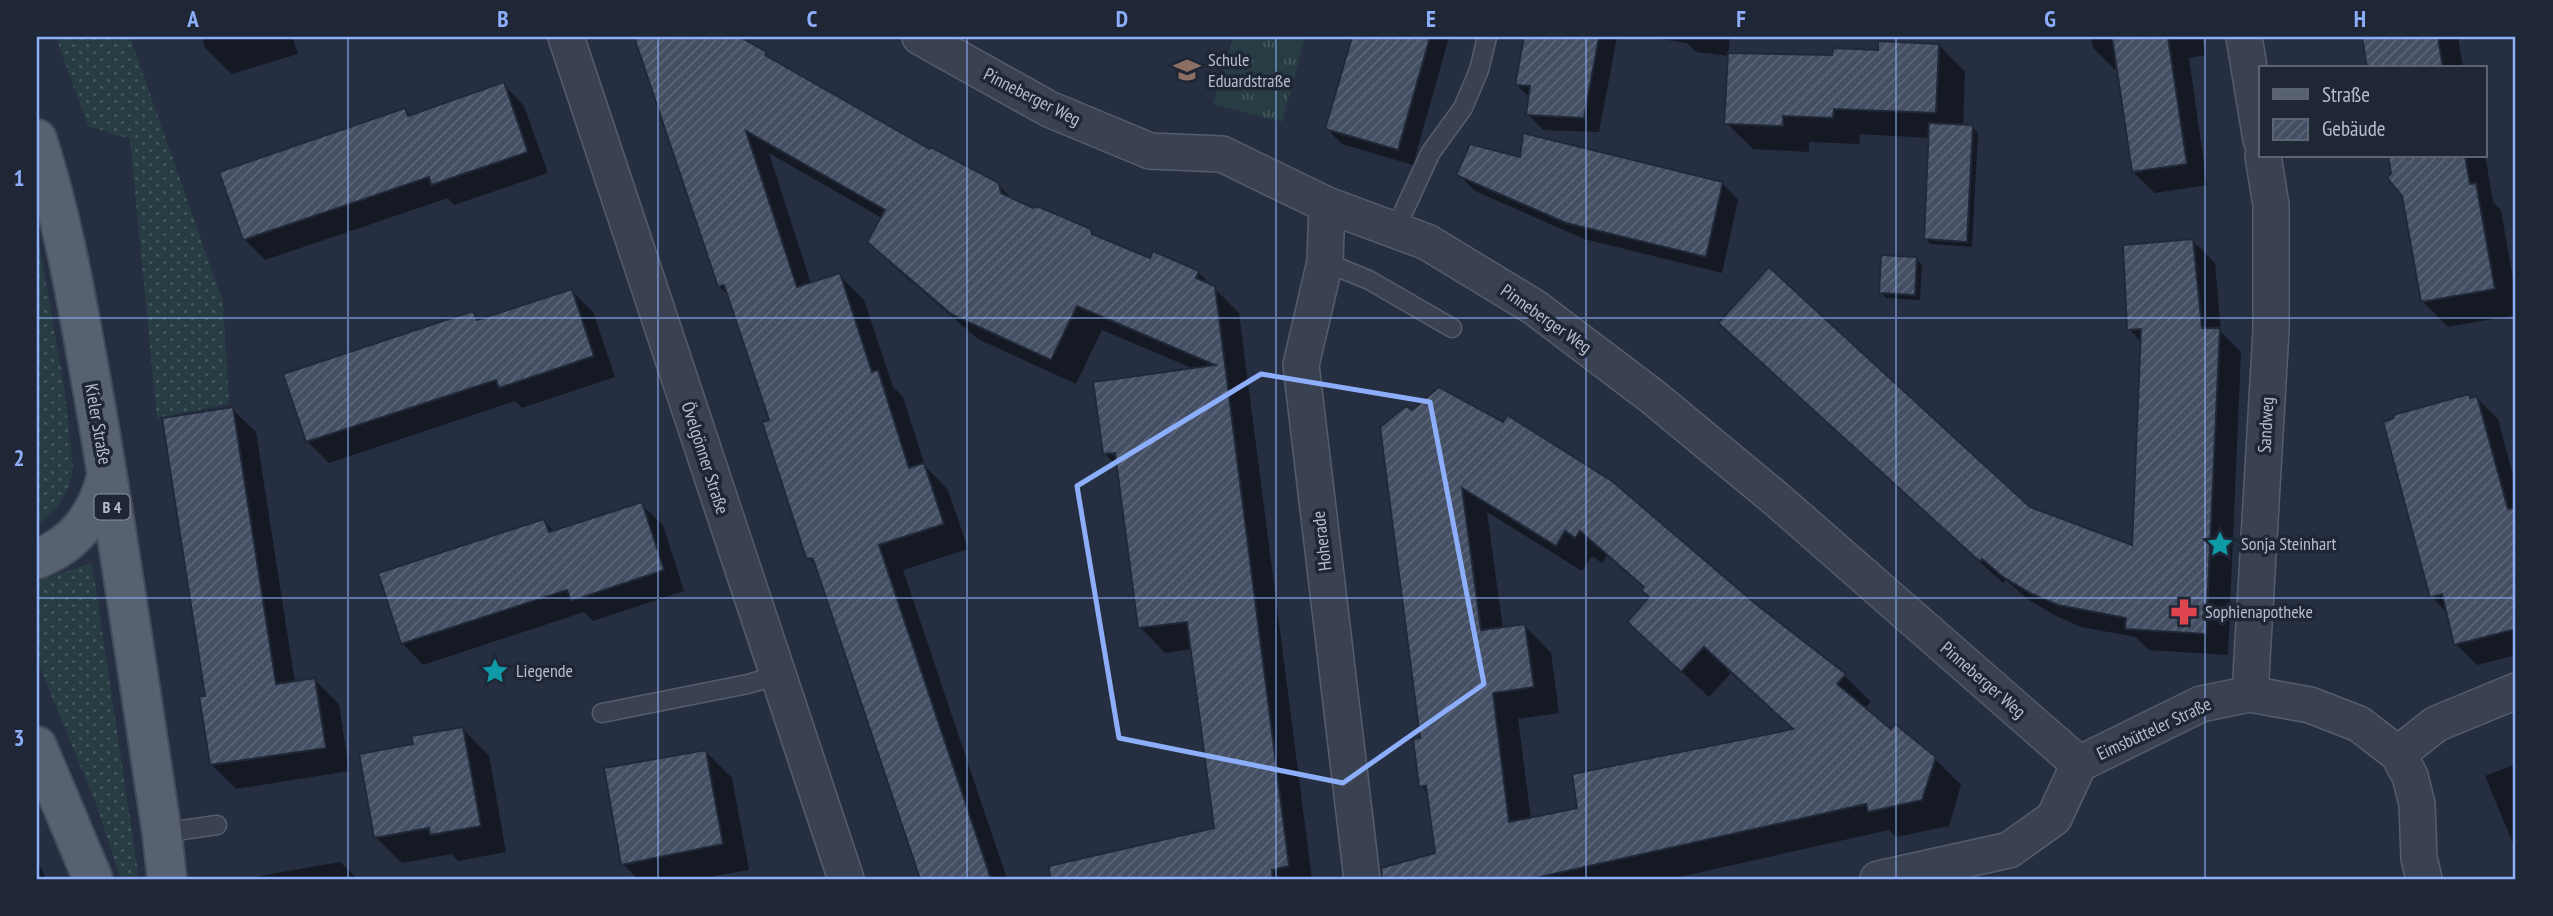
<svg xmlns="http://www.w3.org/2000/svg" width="2553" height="916" font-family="'PT Sans Narrow',sans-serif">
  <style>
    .grass { fill: url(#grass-dots) }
    .park { fill: url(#park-tufts) }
    .shadow { fill: #0007; fill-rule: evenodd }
    .building { fill: url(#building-hatch); stroke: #212939; stroke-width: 2; fill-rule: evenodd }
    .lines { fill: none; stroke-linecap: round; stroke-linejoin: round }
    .service-casing { stroke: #555d6c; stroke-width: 21 }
    .minor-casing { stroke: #555d6c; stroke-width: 38 }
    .primary-casing { stroke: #444b5b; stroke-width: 42 }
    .service { stroke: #3a4252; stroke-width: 18 }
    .minor { stroke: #3a4252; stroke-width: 35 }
    .primary { stroke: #586172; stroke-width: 38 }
    .marked { fill: none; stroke: #8daefa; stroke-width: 5; stroke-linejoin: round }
    .grid { fill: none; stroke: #8daefa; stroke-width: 2; stroke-opacity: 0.55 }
    .labels { text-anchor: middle; stroke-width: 7; stroke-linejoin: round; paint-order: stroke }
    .shield { fill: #1f2737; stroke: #89909f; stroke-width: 2 }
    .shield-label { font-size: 16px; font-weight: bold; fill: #b7bdcc }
    .poi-label { font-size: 18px; fill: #b7bdcc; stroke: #1f2737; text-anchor: start }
    .street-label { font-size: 18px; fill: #b7bdcc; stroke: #1f2737 }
    .neatline { fill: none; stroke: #8daefa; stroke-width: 2.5 }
    .grid-label { font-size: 23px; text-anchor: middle; font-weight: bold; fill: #8daefa }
  </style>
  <defs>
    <pattern id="grass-dots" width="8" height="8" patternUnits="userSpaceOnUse" patternTransform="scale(1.75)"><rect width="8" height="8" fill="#283d43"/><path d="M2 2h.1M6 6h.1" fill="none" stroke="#45575d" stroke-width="1.8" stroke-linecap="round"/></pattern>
    <pattern id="park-tufts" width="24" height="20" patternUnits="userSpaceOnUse" patternTransform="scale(1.75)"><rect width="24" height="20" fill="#283d43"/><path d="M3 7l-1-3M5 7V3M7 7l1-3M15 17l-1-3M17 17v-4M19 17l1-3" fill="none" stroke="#45575d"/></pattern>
    <pattern id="building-hatch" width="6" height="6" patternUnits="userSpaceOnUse" patternTransform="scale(1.75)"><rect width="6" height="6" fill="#444f64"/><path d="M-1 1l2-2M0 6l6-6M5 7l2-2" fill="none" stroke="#5d6679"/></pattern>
  </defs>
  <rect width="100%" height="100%" fill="#262f42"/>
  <g class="grass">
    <path d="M56,37H130L223,302L229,404L157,418L130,139L88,126Z"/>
    <path d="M37,233L65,392L73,468C69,492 58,512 37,525Z"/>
    <path d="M92,563L139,879H121L95,801L37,660V581Z"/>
  </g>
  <path class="park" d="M1234,37H1305L1282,122L1213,104Z"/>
  <g class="shadow">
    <path d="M202,37H292L298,54L232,74L205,48Z"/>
    <path d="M636,37H735L930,151L998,184L1015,202L1090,231L1098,239L1151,260L1198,272L1239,313L1312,879H1113L1108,854L1216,830L1192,649L1165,653L1140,627L1119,468L1105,454L1194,369L1102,330L1076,384L978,339L894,267L869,242L882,218L769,153L811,284L839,275L864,300L893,387L903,397L925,466L948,490L968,549L903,570L1007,879H922L819,568L807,557L771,421L730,297L719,286Z"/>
    <path d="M1354,37H1449L1413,165L1342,144L1327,129Z"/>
    <path d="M1526,37H1617L1599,132L1543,130L1528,114L1530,98L1516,84Z"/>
    <path d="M1647,37H1730L1728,55L1834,57L1939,45L1965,72L1963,127H1972L1978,133L1972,247L1931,244L1925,239L1930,138L1860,134L1859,144L1809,142V152L1753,149L1726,123L1729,56L1696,52L1687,43Z"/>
    <path d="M2091,37H2202L2205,55L2189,58L2207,185L2155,193L2133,172L2118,68L2114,69L2093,48Z"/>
    <path d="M2364,37H2458L2463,68H2369Z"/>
    <path d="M503,84L524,106L548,173L454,205L448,198L265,260L244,239L405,110L411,116Z"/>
    <path d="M2485,154L2493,202L2501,210L2516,297V315L2448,327L2423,302L2404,195L2393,173L2390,156Z"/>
    <path d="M1522,159L1722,183L1738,200L1722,273L1584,239L1475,191L1459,175Z"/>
    <path d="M2193,241L2215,263L2221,332L2241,352L2228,655L2149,650L2136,637L2081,627L2056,616L2027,599L2006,580L2003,583L1742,345L2029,508L2133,548L2142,343L2129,329Z"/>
    <path d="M1916,259L1922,265L1920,300L1886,298L1880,292Z"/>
    <path d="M572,291L593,312L615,377L522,408L515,401L329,463L308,442L285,375L473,313L480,321Z"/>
    <path d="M2469,396L2471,399L2477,398L2498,419L2516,487V655L2477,665L2456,644L2448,614L2432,597Z"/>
    <path d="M232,409L256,432L295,683L315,680L339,704L349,771L236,789L212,765L207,697Z"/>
    <path d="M1382,428L1755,605L1845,676L1871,702L1864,709L1891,732L1935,759L1961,785L1949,826L1896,837L1889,830L1670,879H1432L1428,856L1437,854L1429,794L1421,786L1422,740ZM1487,512L1582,571L1592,556L1602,563L1607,556L1645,589L1651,597L1656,648L1709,697L1731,673L1795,730L1579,810L1531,819L1518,719L1559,713L1551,653L1525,626L1503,629Z"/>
    <path d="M641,504L663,525L684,591L593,621L584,612L423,665L402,643L544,521L555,532Z"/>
    <path d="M463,729L489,756L506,852L458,861L452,854L402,863L375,837L415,746Z"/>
    <path d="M706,752L732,778L749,870L714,876V878L710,879H638L623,864Z"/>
    <path d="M2516,764V851L2485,776Z"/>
    <path d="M37,862L43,872L46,879H37Z"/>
    <path d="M340,862L358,879H242Z"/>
  </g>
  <g class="building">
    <path d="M634,37H740L767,52L765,55L930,149L931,147L999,183L1001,193L1033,208L1037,206L1091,229L1092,234L1150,258L1153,251L1199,271L1196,278L1215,286L1289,866L1272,870L1273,879H1050L1049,866L1214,828L1187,622L1138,628L1115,453L1103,454L1093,382L1215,365L1077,306L1051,360L951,314L867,242L885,210L746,131L797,287L840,273L872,372L878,370L909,468L924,463L944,524L879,545L991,879H920L813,559L806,558L762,422L769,420L724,285L718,287Z"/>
    <path d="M1352,37H1430L1398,150L1325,129Z"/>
    <path d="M1524,37H1599L1584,118L1526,115L1530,86L1515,85Z"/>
    <path d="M2112,37H2168L2187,164L2132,172Z"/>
    <path d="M2362,37H2438L2443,68H2367Z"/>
    <path d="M1878,41L1939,44L1936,113L1834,109L1833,118L1783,116V126L1724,124L1728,53L1832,55L1833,48L1878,50Z"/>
    <path d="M504,82L528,152L431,185L429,177L243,240L219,172L405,108L408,116Z"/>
    <path d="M1929,123L1973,125L1967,242L1924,239Z"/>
    <path d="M1523,133L1723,182L1706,257L1566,223L1456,175L1470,144L1520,157Z"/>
    <path d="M2388,156H2465L2470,184L2476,183L2495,289L2421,302L2402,196L2387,178L2391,173Z"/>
    <path d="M2193,239L2202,328H2220L2206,634L2125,629L2126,618L2058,605L2032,594L2003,577L1982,559L1980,562L1718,323L1769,267L2030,507L2132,545L2141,329L2127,330L2123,245Z"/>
    <path d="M1881,255L1917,257L1915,295L1879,293Z"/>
    <path d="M572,289L594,356L499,388L496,380L306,442L283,374L473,311L477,320Z"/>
    <path d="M1439,387L1503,422L1507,415L1612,481L1756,604L1846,674L1837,684L1891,729L1895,724L1936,757L1922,800L1868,812L1866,804L1531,879H1382L1381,868L1435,853L1426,786L1419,787L1413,739L1420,738L1380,427L1406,406L1412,410ZM1462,488L1556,546L1565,531L1575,538L1580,531L1644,587L1641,590L1649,597L1627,622L1681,672L1704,647L1793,729L1572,774L1577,808L1509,822L1493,693L1534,687L1525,624L1481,630Z"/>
    <path d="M2469,394L2470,398L2477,396L2508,509L2516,508V629L2454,645L2442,594L2430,598L2383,422L2394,418L2393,415Z"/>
    <path d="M233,407L276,684L315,678L326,748L210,765L199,696H205L162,418Z"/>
    <path d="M642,502L664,570L571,601L567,590L401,644L378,573L544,519L549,532Z"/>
    <path d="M463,727L481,826L430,835L429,828L374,838L359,754L413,744L411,736Z"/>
    <path d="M706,750L723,844L621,865L604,768Z"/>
  </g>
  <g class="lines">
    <g class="service-casing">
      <g id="service">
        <path d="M1395,230L1431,152L1463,108L1479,70L1487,37"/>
        <path d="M1325,262L1369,280L1452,328"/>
        <path d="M602,713L748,684L778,675"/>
        <path d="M162,833L217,825"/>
      </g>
    </g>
    <g class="minor-casing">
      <g id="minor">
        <path d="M566,37L846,879"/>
        <path d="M920,37L1049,109L1150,151L1222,154L1327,205L1427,242L1534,307L1653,397L1775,498L2079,764"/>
        <path d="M2244,37L2261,140"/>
        <path d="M1327,205L1325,262L1301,365L1362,879"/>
        <path d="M2250,694L2271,330V205L2263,156"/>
        <path d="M2398,754L2436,724L2516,691"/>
        <path d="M1878,879L2009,850L2054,818L2079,764L2201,704L2250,694L2310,705L2359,724L2398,754L2410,776L2417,804L2419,858L2424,879"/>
      </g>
    </g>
    <g class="primary-casing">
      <g id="primary">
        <path d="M37,139C65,225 79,314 95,403C120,546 140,690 162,833L167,879"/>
        <path d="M37,559C76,544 97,515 107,475"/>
        <path d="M37,746L93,879"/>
      </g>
    </g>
    <use href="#service" class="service"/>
    <use href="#minor" class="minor"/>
    <use href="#primary" class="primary"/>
  </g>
  <path class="marked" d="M1261,374L1430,402L1484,684L1343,783L1119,738L1077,486Z"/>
  <path class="grid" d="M348,37V879M658,37V879M967,37V879M1276,37V879M1586,37V879M1896,37V879M2205,37V879M37,318H2516M37,598H2516"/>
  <defs>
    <g id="school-bare" transform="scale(2.1)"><path d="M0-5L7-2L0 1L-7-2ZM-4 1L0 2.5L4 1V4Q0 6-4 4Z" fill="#8d6e63" stroke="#1f2737" stroke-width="2.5" paint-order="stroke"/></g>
    <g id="sight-bare" transform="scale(2.1)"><path d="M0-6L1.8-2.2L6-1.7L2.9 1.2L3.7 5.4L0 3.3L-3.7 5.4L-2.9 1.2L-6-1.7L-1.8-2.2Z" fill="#0f9aa8" stroke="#1f2737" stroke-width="2.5" paint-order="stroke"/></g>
    <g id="pharmacy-bare" transform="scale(2.1)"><path d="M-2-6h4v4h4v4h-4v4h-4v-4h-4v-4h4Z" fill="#e0444e" stroke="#1f2737" stroke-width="2.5" paint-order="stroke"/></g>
  </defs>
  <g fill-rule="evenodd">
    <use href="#school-bare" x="1187" y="70"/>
    <use href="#sight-bare" x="2220" y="544"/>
    <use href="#pharmacy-bare" x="2184" y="612"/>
    <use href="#sight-bare" x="495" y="671"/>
  </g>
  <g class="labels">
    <rect class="shield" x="94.5" y="494.5" width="35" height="25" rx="5"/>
    <g class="shield-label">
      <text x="112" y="513">B 4</text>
    </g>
    <g class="poi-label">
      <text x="1208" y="66">Schule<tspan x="1208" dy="21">Eduardstraße</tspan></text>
      <text x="2241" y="550">Sonja Steinhart</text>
      <text x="2205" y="618">Sophienapotheke</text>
      <text x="516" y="677">Liegende</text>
    </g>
    <g class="street-label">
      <text transform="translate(1032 97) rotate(27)" y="6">Pinneberger Weg</text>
      <text transform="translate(1546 319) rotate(35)" y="6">Pinneberger Weg</text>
      <text transform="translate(98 424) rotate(80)" y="6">Kieler Straße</text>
      <text transform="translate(2266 425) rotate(-87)" y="6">Sandweg</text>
      <text transform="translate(705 458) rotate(72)" y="6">Övelgönner Straße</text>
      <text transform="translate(1322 541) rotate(-97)" y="6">Hoherade</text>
      <text transform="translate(1983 680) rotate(41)" y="6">Pinneberger Weg</text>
      <text transform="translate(2154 729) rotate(-25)" y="6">Eimsbütteler Straße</text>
    </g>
  </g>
  <rect width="2553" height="916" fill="none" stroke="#1f2737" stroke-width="77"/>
  <rect x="2259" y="66" width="228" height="91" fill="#1f2737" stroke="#5c6373" stroke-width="2"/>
  <rect x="2273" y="89" width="35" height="10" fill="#586172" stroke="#5c6373" stroke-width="2"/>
  <text x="2322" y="102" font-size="21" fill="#b7bdcc">Straße</text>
  <rect x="2273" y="119" width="35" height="21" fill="url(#building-hatch)" stroke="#5c6373" stroke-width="2"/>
  <text x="2322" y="136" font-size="21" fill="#b7bdcc">Gebäude</text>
  <rect x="38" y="38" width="2476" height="840" class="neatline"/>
  <g class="grid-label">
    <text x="193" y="27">A</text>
    <text x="503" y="27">B</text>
    <text x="812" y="27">C</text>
    <text x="1122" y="27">D</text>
    <text x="1431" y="27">E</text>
    <text x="1741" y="27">F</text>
    <text x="2050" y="27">G</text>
    <text x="2360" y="27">H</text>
    <text x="19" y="186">1</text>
    <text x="19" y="466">2</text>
    <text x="19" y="746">3</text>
  </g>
</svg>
